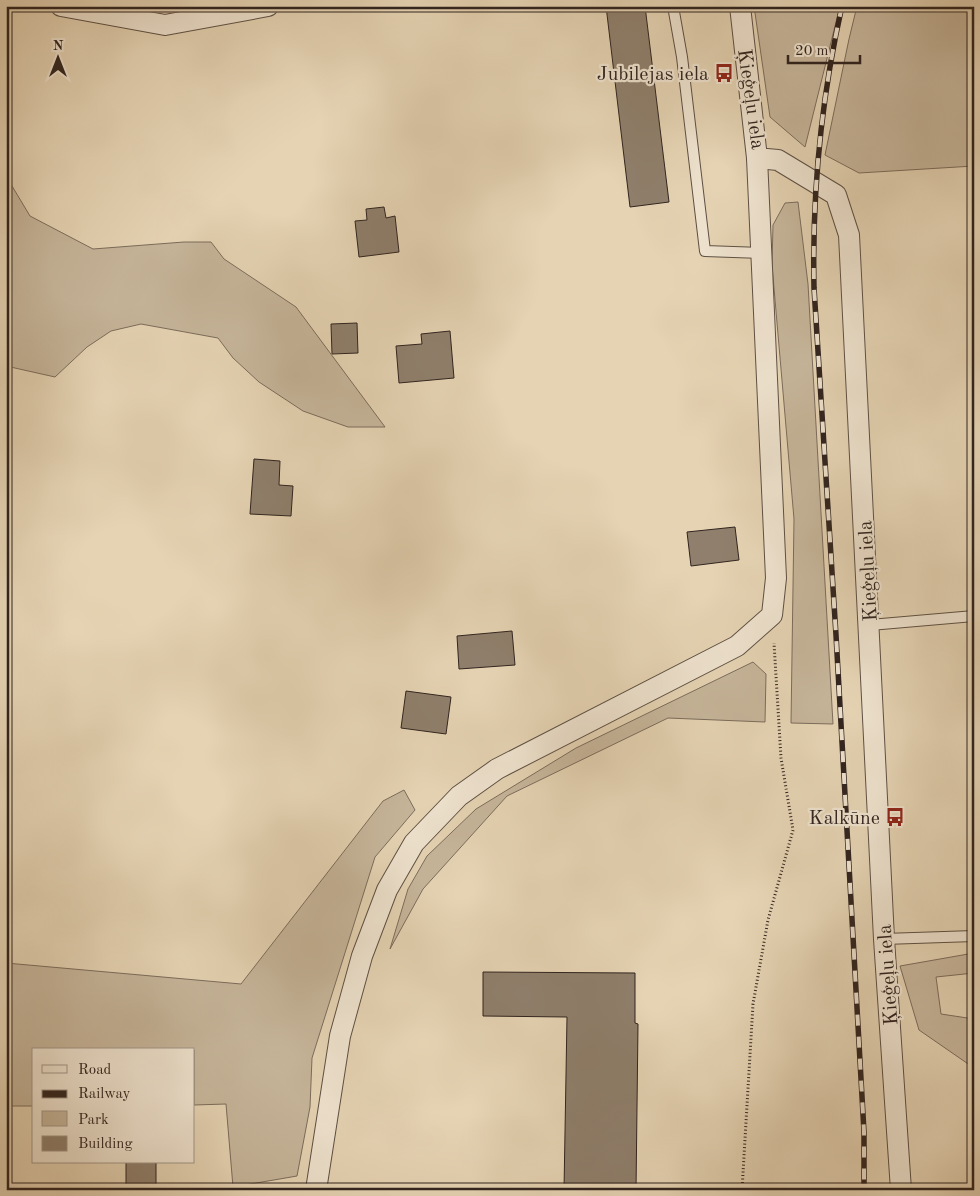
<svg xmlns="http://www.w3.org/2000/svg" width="980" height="1196" font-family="'Old Standard TT',serif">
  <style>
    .green { fill: #c6b59a; stroke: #7c6c5c }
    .building { fill: #8f7f6c; stroke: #31241f }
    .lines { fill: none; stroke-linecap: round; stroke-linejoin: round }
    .service-casing { stroke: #5e5044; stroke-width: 12 }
    .minor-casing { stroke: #5e5044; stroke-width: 22 }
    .path { stroke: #31241f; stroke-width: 3; stroke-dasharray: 1 2.5; stroke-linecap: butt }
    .service { stroke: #eee2ce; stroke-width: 10 }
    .minor { stroke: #eee2ce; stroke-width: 20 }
    .rail-casing { stroke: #31241f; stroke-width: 5.5 }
    .rail { stroke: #eee2ce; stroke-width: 4; stroke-dasharray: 11; stroke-linecap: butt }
    .labels { text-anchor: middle; stroke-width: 4.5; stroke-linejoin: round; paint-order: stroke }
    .poi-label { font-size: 20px; fill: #31241f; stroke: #eee2ce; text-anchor: end }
    .street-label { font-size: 20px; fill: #31241f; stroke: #eee2ce }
  </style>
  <rect width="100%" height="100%" fill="#e5d3b3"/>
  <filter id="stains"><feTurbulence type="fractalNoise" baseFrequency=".004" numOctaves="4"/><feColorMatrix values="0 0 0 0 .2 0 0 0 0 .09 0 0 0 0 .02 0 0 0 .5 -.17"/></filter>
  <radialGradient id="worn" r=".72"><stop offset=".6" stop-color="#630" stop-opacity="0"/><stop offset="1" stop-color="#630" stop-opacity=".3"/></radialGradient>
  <g class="green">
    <path d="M754,6H840L805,147L770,117Z"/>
    <path d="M857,6H974V166L859,173L825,155L849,39Z"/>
    <path d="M6,172L9,181L30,216L93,249L184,242H211L224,259L296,307L385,427H348L303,411L259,382L233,358L218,338L141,324L111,331L87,347L55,377L6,366Z"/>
    <path d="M798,202L808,284L833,724L791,723L794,519L772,265L773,225L785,203Z"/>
    <path d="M753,662L766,674L765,722L668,718L507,796L423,889L390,949L408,889L427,856L476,809L576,748Z"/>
    <path d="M404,790L415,810L375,857L312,1058L310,1107L297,1176L233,1187L226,1104L194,1105V1050H34V1106H6V963L241,984L383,801Z"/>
    <path d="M974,953V973L936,977L941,1014L974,1019V1068L919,1030L900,966Z"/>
  </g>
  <g class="building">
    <path d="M606,6H645L669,202L630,207Z"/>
    <path d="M384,207L386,218L395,216L399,252L359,257L355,221L367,220L366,209Z"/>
    <path d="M357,323L358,353L332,354L331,324Z"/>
    <path d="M450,331L454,378L399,383L396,346L422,344L421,334Z"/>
    <path d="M254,459L280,461L279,485L293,486L291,516L250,514Z"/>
    <path d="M735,527L739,560L691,566L687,532Z"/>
    <path d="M512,631L515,665L459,669L457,636Z"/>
    <path d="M406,691L451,697L446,734L401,728Z"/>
    <path d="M483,972L635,973V1023L638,1024L636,1190H564L567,1017L483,1016Z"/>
    <rect x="126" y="1162" width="30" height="28"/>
  </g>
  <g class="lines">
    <g class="service-casing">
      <g id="service">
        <path d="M673,6L682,57L705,251L762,253"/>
        <path d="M870,625L974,616"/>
        <path d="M884,939L974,936"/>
      </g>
    </g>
    <g class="minor-casing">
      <g id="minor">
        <path d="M61,6L165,25L268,6"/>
        <path d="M740,6L757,158L778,160L836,195L849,235L884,939L901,1190"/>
        <path d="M316,1190L340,1036L362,956L387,890L414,843L459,796L497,769L737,646L772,615L776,578L757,158"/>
      </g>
    </g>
    <path class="path" d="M742,1190L753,1004L768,920L793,830L781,758L774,643"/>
    <use href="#service" class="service"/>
    <use href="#minor" class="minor"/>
    <g class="rail-casing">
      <path id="rail" d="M842,6C821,99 812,193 814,288L836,635L864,1132V1190"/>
    </g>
    <use href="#rail" class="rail"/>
  </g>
  <defs>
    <g id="bus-bare" transform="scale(1.5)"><path d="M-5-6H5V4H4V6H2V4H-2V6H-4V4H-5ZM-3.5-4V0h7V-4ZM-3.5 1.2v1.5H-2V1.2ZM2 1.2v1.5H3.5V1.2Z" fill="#8f2418" stroke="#eee2ce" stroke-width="2.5" paint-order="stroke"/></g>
  </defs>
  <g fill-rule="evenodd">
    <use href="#bus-bare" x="724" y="73"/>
    <use href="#bus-bare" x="895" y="817"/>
  </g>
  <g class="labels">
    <g class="poi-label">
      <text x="709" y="80">Jubilejas iela</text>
      <text x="880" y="824">Kalkūne</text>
    </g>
    <g class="street-label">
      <text transform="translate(752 99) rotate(82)" y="7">Ķieģeļu iela</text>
      <text transform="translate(867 571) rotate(-93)" y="7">Ķieģeļu iela</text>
      <text transform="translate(887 975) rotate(-94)" y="7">Ķieģeļu iela</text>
    </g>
  </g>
  <rect width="980" height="1196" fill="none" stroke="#e5d3b3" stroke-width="25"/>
  <rect x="8" y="8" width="965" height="1181" fill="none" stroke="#31241f" stroke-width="2.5"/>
  <rect x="12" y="12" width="955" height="1171" fill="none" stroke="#31241f"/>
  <rect x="32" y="1048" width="162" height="115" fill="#eee2ce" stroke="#a29688"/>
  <rect x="42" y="1065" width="25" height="8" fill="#eee2ce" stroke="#a29688"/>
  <text x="78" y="1074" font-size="15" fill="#31241f">Road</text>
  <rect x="42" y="1090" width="25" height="8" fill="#31241f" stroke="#a29688"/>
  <text x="78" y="1098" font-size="15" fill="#31241f">Railway</text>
  <rect x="42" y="1111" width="25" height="15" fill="#c6b59a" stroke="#a29688"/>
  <text x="78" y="1124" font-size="15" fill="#31241f">Park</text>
  <rect x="42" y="1136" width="25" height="15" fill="#8f7f6c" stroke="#a29688"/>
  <text x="78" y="1148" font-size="15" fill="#31241f">Building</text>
  <g transform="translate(58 58)" stroke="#eee2ce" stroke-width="4" paint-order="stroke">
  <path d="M0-4L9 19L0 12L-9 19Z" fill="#31241f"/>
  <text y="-8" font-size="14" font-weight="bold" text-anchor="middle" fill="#31241f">N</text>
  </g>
  <path d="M788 55v8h72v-8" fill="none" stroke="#31241f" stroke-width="2.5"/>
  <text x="795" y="55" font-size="15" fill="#31241f" stroke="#eee2ce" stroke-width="4" paint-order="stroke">20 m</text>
  <rect width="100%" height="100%" filter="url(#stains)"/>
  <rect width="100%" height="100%" fill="url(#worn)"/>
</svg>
